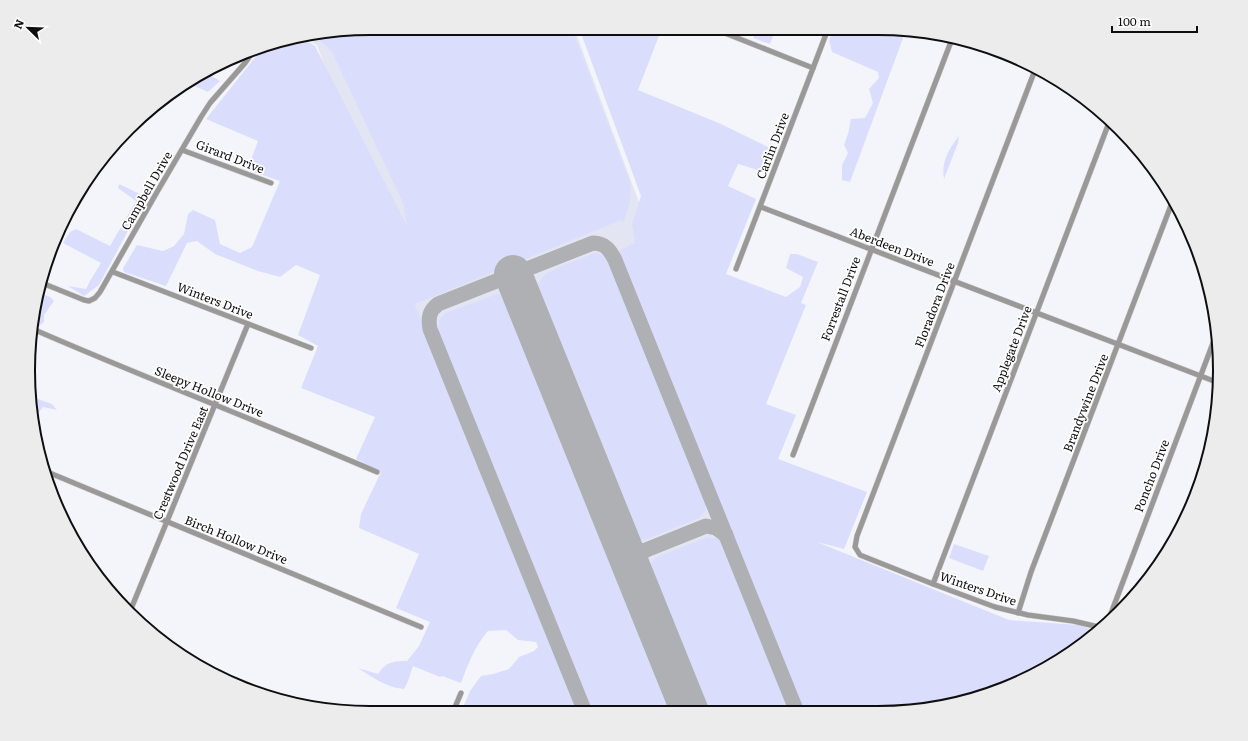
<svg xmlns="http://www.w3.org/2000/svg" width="1248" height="741" font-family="Literata,serif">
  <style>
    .built { fill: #e3e5f2 }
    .green { fill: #dadefc }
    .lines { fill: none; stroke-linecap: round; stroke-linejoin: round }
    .taxiway { stroke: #afb0b4; stroke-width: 15 }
    .runway { stroke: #afb0b4; stroke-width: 38 }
    .minor-casing { stroke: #cfd0d5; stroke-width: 6 }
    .secondary-casing { stroke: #cfd0d5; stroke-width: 8 }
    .minor { stroke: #9b9898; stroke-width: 5 }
    .secondary { stroke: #706c6c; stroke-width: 7 }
    .labels { text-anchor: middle; stroke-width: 3.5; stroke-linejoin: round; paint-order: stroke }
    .street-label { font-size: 12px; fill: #0e0e10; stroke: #fff }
    .rim { fill: none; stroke: #0e0e10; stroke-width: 2 }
  </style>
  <rect width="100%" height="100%" fill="#f4f5fb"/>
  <path class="built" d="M371,28H574L829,712H569L317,45L306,39Z"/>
  <g class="green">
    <path d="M371,28H572L630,182C632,197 629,209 623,223L621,220L415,304L549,634L547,636L549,642L553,643L581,712H461L470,691L481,676L493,674L509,669L519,657L534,651L538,647L536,642L518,640L506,630L488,631C475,646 468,664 461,683L442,676L440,677L413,666C410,674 409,681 404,689C385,687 374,678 358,668L378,674C386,662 393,661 407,661L419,646L430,622L396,608L419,554L359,528L361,514L381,472L356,459L375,417L301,388L318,346L298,335L320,275L296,265L280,277L258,271L215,254L197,241L187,243L166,286L124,272L123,268L137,245L163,251L174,246L184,234L188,214L193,210L215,220L220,244L240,253L252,247L280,181L247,170L258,141L206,119L265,45L303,39L315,46L407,226L403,203L332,52L322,42L314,37Z"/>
    <path d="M579,28H662L638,90L721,124L776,151L764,172L738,164L728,186L756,199L726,274L786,297L800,287L803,277L786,268L790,254H797L818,262L801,303L806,305L766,404L796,415L778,459L867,492L844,549L817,542L1009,620L1079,625L1098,632L1049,667L966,701L900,712H804L619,256L620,250L635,243L632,224L641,196Z"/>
    <path d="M758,29H776L770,44L753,38Z"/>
    <path d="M834,29H900L906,30L850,182L842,180V165L848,153L844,145L848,134L851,119L865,118L873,103L869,89L879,78L878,72L832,52L829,40Z"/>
    <path d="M208,74L220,81L208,92L190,84Z"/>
    <path d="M959,136L958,143L944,179C941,161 949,149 959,136Z"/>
    <path d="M119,184L146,197L99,285L84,296L68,286L86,289L90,281L101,263L63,243L70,232L76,229L110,246L136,201L118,188Z"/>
    <path d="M595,253L603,255L610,260L706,501V510L699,518L644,540L637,538L632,531L537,300C538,294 537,285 541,279C546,270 584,258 595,253Z"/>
    <path d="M41,293L50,297L54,301L44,315V322L38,327L35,326Z"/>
    <path d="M497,294L507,297L513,306L677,712H593L439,332V320L445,313Z"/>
    <path d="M32,397L52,404L57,410L43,407L36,416Z"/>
    <path d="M708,537L719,539L725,545L792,712H705L649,575L650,564L657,557Z"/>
    <path d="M954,544L989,556L983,571L949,558Z"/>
  </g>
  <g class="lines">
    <g class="taxiway">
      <path d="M620,539C627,548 634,554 646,550"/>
      <path d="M634,575C634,564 636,556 646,550L706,526L716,528L726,535"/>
      <path d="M585,712L430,329C428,318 429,311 438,304L593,243C605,243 610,250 615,260L797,712"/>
    </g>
    <path class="runway" d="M513,274L690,712"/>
    <g class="minor-casing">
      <g id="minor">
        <path d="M712,28L813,68"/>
        <path d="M1035,70L857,536L855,547L860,555L933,584L995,607L1028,615L1073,621L1103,628"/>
        <path d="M182,150L271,183"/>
        <path d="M761,207L1219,383"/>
        <path d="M736,269L828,29"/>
        <path d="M113,272L311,348"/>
        <path d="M42,283L84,300L89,301L95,298L100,292L157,192L201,117L210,103L245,63L254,50"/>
        <path d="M35,330C148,379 263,423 377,472"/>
        <path d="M793,455L952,39"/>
        <path d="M45,471L421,627"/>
        <path d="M933,584L1110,120"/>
        <path d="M131,609L248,324"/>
        <path d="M1018,613L1031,572L1173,200"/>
        <path d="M1107,624L1216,335"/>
        <path d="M453,712L461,693"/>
      </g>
    </g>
    <g class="secondary-casing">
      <path id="secondary" d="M64,224L97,169"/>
    </g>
    <use href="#minor" class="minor"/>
    <use href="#secondary" class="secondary"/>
  </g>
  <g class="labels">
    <g class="street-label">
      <text transform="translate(773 146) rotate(-69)" y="4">Carlin Drive</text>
      <text transform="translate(230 157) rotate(21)" y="4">Girard Drive</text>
      <text transform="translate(147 191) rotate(-60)" y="4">Campbell Drive</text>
      <text transform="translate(892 247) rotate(21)" y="4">Aberdeen Drive</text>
      <text transform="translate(841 299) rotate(-69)" y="4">Forrestall Drive</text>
      <text transform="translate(215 301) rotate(21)" y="4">Winters Drive</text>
      <text transform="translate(935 305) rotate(-69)" y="4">Floradora Drive</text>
      <text transform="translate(1012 349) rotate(-69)" y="4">Applegate Drive</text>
      <text transform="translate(209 392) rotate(22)" y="4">Sleepy Hollow Drive</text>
      <text transform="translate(1086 403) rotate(-69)" y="4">Brandywine Drive</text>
      <text transform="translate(181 463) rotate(-67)" y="4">Crestwood Drive East</text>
      <text transform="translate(1152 476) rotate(-69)" y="4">Poncho Drive</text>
      <text transform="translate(236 540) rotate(22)" y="4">Birch Hollow Drive</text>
      <text transform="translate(978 589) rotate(19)" y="4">Winters Drive</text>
    </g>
  </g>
  <path d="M0 0H1248V741H0ZM370 35H878A335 335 0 0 1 1213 370V371A335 335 0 0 1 878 706H370A335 335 0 0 1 35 371V370A335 335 0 0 1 370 35Z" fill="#ececec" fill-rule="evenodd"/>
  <path class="rim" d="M370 35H878A335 335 0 0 1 1213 370V371A335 335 0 0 1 878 706H370A335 335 0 0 1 35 371V370A335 335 0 0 1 370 35Z"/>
  <g transform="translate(28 28) rotate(293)" stroke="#ffffff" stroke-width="3" paint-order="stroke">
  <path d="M0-3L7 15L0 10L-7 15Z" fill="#0e0e10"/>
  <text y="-6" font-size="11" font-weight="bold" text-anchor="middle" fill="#0e0e10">N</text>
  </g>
  <path d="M1112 26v6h85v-6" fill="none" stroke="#0e0e10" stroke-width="2"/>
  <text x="1118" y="26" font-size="12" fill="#0e0e10" stroke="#ffffff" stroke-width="3" paint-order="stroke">100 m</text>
</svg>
